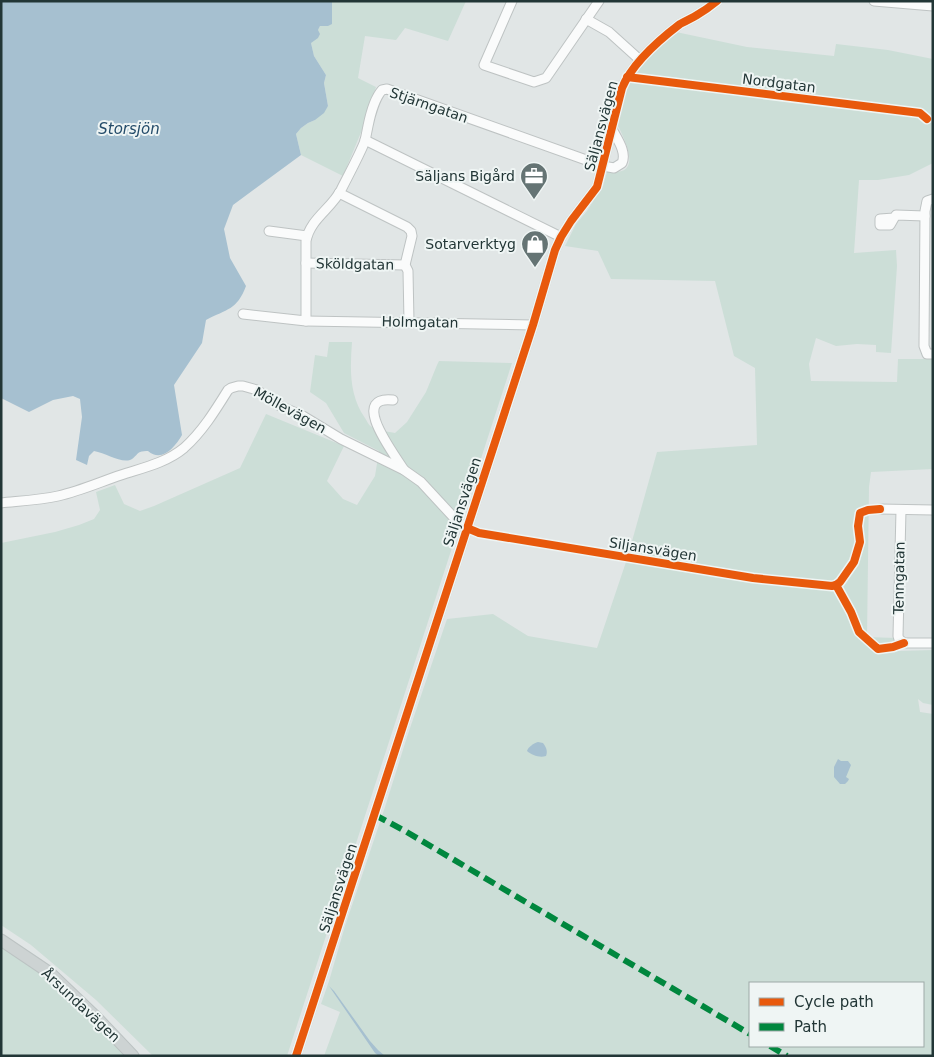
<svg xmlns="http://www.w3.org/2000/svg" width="934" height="1057" font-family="'DejaVu Sans',sans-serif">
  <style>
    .green { fill: #ccded7; fill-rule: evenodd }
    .water { fill: #a6c0d0 }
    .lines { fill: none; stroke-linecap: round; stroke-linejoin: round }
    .minor-casing { stroke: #bec3c3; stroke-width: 11 }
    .major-casing { stroke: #bcc3c3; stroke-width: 13 }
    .minor { stroke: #fafbfb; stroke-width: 9 }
    .major { stroke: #cdd3d3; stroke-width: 11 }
    .quiet { stroke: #00873e; stroke-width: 6; stroke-dasharray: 12 6; stroke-linecap: butt }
    .cycleway-casing { stroke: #eff5f4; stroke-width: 11 }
    .cycleway { stroke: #e8590c; stroke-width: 8 }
    .labels { text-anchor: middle; stroke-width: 4; stroke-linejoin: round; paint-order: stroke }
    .street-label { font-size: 14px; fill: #223636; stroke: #eff5f4 }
    .poi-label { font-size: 14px; fill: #223636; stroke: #eff5f4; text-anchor: end }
    .water-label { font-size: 15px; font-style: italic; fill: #244c6a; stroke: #eff5f4 }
  </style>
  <rect width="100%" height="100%" fill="#e1e6e6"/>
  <g class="green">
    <path d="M332,1H466L448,41L405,28L396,40L365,36L358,78L376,87L364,125L343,176L301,155L296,134L301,128L308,123L315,120L328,106L324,83L326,75L314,56L311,43L320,26L331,24Z"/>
    <path d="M676,32L747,47L834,56L836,44L888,50L933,59V163L909,175L878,180H859L854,253L896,250L897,266L891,353L876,352V345L857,344L836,346L816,338L809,364L811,381L897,382L898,359H933V469L871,472L869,487L867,637L896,638L898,651L933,650V705L923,703L918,699L920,712L933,714V1056H324L340,1012L321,1004L329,981L345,926L385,807L407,737L447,619L493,614L528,636L597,648L627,559L657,452L757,445L755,368L734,356L715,281L611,279L598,251L565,246L576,224L587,211L599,192L603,186L607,172C640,176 629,150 621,132C620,129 618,127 617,124C617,119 626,93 628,86L631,80L753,95L739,88L634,76L649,55ZM750,983H923V1046H750Z"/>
    <path d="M329,342H352C350,369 349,395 365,418C367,421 369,426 372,427C377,430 389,432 395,433L407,422L426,392L437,365L439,361L512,363L287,1056H153L96,1000L31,945L1,925V543L55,532L79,525L94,519L100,510L96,492L115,485L124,504L140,511L154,506L240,468L266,414L344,446L327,481L343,499L357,505L375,476L379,451L344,433L326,403L310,392L315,355L327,357Z"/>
    <path d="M1,943L48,978L130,1056H1Z"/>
  </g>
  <g class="water">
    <path d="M1,1H332V24L328,26H320L318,30L320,34L318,38L311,43L314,56L326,75L324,83L328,106L324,113L315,120L308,123L301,128L296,134L301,155L233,205L224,229L230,258L246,286C237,310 227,309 206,320L202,343L174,385L182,435C175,447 162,463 148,451C146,451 142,451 140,452C136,454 135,458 130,460C120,463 106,453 94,451L89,456L87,465L76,460L82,417L80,399L73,396L53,400L29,412L1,398Z"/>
    <path d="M538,742L543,743C546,747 548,751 546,756C539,758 532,755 527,751C528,747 534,743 538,742Z"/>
    <path d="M838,759L841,761H848L851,765L846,777L849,779L848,781L845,784H840L834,777V767Z"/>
    <path d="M329,986L334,991L370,1041L378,1050L385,1056H379L375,1053Z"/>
  </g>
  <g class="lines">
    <g class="minor-casing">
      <g id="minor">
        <path d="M512,1L484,65L534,82L546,78L599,1"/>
        <path d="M874,1L933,6"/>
        <path d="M586,19L609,32L640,60"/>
        <path d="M365,140L561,237"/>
        <path d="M339,193L407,227L411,231L412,236L405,265L408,271L409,322"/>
        <path d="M933,199L927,201L925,211L924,346L927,354H933"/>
        <path d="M894,218L890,225H880V219L894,218L896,215L925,216"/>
        <path d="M269,231L307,236"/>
        <path d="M306,263L405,265"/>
        <path d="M243,314L306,321V241C310,219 331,209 341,190C349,174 358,158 365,141C366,136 367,131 368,126C370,116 375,98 382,90L387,89L603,166L614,168L622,163C627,152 617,139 612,129"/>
        <path d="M306,321L533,325"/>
        <path d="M393,400C348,395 395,455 404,470"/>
        <path d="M1,503C20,501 40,500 58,496C80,491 100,482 121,475C142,468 166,463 184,448C202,432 215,411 228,390L231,388L238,386H243L257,390L280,406L303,416L341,439L404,470L421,482L458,522L467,528"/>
        <path d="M880,509L933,510"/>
        <path d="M901,510L898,636L899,639L904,643H933"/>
        <path d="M296,1056L533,325L555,250L561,237L571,221L597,187L622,88C632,64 659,40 680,24C686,21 692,18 697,15C704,11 711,6 717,1"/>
      </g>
    </g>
    <g class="major-casing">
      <path id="major" d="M1,940L50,973L97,1018L133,1056"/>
    </g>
    <use href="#minor" class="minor"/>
    <use href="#major" class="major"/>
    <g class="quiet">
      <path d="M375,815L405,831L750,1034"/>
      <path d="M770,1046L787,1056"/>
    </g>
    <g class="cycleway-casing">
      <g id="cycleway">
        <path d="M627,77L920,113L927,119"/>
        <path d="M467,528L479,533L753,578L832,586L836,585L851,612L859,632L878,649L893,647L904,643"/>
        <path d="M836,585L840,582L854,562L860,542L858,526L860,513L868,510L880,509"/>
        <path d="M296,1056L533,325L555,250L561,237L571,221L597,187L622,88C632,64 659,40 680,24C686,21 692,18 697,15C704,11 711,6 717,1"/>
      </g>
    </g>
    <use href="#cycleway" class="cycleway"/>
  </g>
  <defs>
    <g id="office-pin" transform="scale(1.4375)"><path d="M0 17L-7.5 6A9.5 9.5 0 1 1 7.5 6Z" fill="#657474" stroke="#eff5f4"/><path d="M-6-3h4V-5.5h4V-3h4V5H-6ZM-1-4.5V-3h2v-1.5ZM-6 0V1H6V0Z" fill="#fff"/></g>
    <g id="shop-pin" transform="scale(1.4375)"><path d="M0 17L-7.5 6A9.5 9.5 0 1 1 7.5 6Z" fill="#657474" stroke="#eff5f4"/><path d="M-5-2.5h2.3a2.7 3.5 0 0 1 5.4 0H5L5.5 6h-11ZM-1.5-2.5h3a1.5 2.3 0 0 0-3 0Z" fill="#fff"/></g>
  </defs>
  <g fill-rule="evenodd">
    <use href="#office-pin" x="534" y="176"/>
    <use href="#shop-pin" x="535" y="244"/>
  </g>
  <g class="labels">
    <g class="street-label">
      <text transform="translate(779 83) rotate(7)" y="5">Nordgatan</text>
      <text transform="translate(429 105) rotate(19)" y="5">Stjärngatan</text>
      <text transform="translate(601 126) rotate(-75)" y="5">Säljansvägen</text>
      <text transform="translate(355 264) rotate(1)" y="5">Sköldgatan</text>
      <text transform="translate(420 322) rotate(1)" y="5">Holmgatan</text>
      <text transform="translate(290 410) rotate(29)" y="5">Möllevägen</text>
      <text transform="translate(462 502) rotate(-72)" y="5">Säljansvägen</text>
      <text transform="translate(653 549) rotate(9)" y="5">Siljansvägen</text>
      <text transform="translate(899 578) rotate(-89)" y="5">Tenngatan</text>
      <text transform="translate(338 888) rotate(-72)" y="5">Säljansvägen</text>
      <text transform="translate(81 1005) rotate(43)" y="5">Årsundavägen</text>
    </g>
    <g class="poi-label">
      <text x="515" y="181">Säljans Bigård</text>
      <text x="516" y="249">Sotarverktyg</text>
    </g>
    <g class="water-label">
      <text x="129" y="134">Storsjön</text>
    </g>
  </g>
  <rect width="934" height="1057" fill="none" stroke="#223636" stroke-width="5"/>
  <rect x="749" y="982" width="175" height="65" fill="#eff5f4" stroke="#9da9a8"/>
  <rect x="759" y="998" width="25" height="8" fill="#e8590c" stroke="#9da9a8"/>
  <text x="794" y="1007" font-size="15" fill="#223636">Cycle path</text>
  <rect x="759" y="1023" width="25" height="8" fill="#00873e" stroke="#9da9a8"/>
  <text x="794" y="1032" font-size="15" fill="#223636">Path</text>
</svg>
